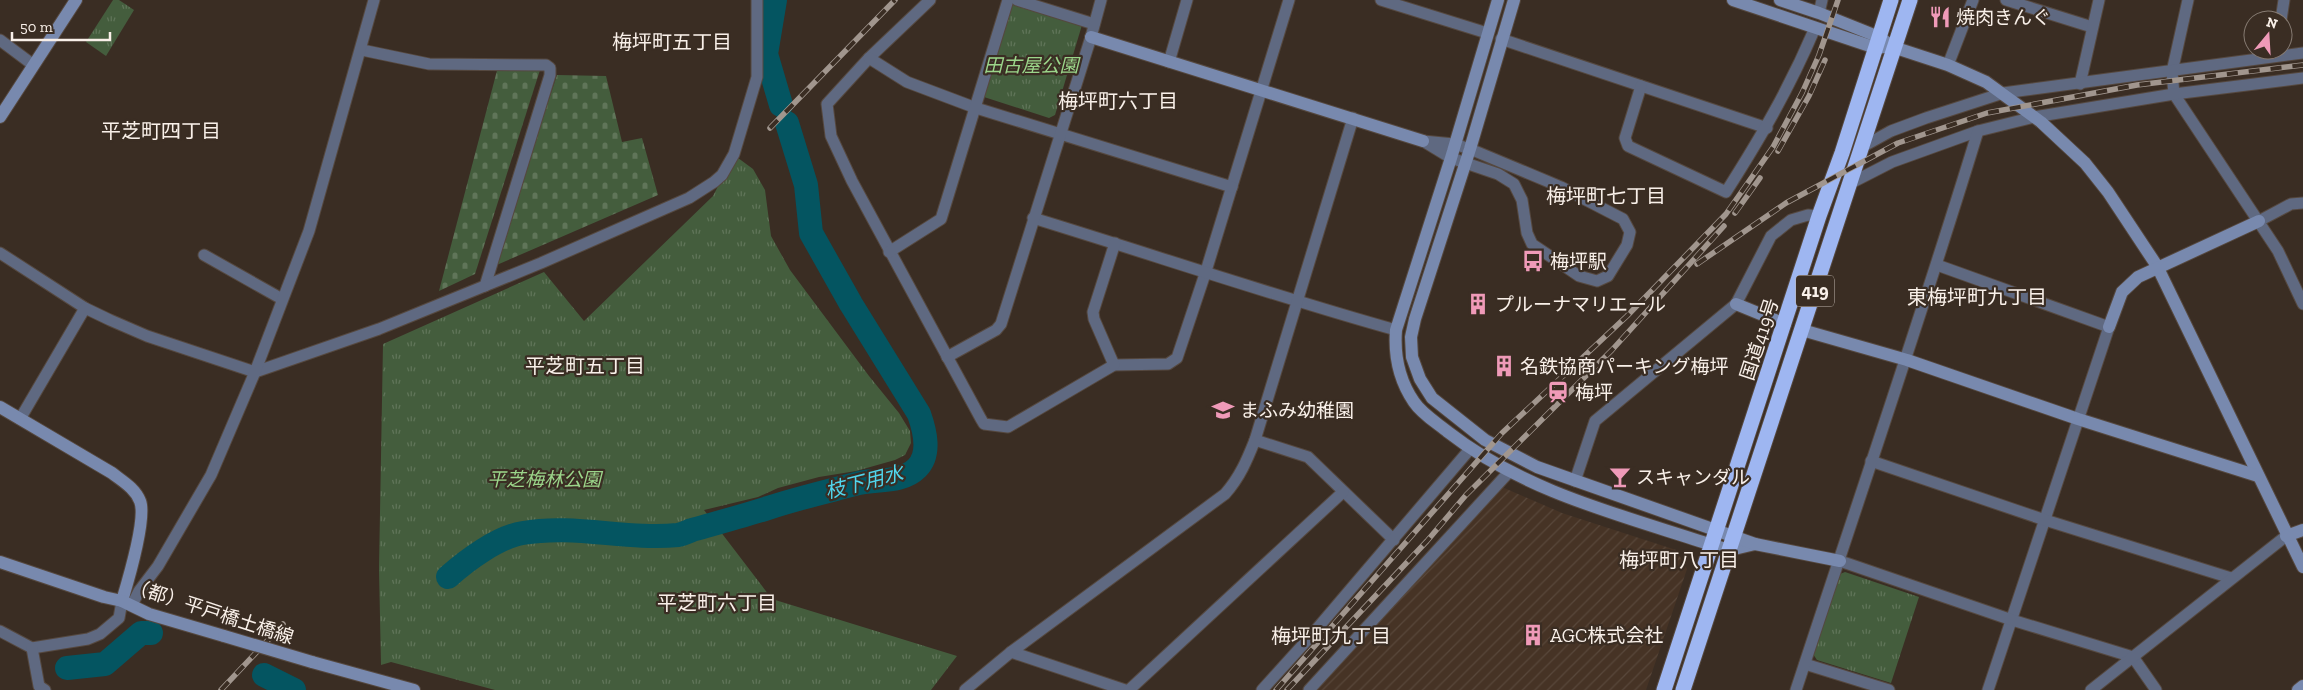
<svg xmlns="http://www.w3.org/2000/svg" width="2303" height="690" font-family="'Zilla Slab','Noto Sans JP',serif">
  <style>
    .industrial { fill: url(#industrial-furrows) }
    .grass { fill: url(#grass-tufts) }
    .cemetery { fill: url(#cemetery-stones) }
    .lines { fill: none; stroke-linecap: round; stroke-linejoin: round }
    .river { stroke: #045561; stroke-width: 24 }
    .street-casing { stroke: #55483f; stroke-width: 13 }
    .secondary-casing { stroke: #55483f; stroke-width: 14 }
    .highway-casing { stroke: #55483f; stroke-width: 17 }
    .street { stroke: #5f6981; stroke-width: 11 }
    .secondary { stroke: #7889ae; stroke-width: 12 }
    .highway { stroke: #9eb6f1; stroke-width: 15 }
    .rail-casing { stroke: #a1968e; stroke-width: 5.5 }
    .rail { stroke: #3a2d23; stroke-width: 4; stroke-dasharray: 11; stroke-linecap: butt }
    .secondary-bridge-casing { stroke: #55483f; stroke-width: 14; stroke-linecap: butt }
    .secondary-bridge { stroke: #7889ae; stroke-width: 12 }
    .labels { text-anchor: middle; stroke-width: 4.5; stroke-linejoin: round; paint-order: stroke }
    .shield { fill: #3a2d23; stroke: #c0b6ae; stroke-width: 1 }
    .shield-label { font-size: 18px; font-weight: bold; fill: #f9f0e9 }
    .poi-label { font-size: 19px; fill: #f9f0e9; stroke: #3a2d23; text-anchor: start }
    .park-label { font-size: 19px; font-style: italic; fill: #9bd58a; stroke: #3a2d23 }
    .street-label { font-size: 19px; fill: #f9f0e9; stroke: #3a2d23 }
    .neighbourhood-label { font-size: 20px; fill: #f9f0e9; stroke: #3a2d23 }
    .water-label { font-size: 20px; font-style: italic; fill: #50d5ec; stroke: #3a2d23 }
  </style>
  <defs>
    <pattern id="industrial-furrows" width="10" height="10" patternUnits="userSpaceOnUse" patternTransform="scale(1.25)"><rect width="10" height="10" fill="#463325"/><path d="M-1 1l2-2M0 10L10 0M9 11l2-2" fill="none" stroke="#58473a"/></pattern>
    <pattern id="grass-tufts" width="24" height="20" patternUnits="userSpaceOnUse" patternTransform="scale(1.25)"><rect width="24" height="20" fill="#445d3d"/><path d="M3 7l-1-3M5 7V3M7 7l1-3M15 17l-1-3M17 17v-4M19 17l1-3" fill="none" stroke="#607559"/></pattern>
    <pattern id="cemetery-stones" width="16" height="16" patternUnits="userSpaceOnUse" patternTransform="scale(1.25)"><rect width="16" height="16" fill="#445d3d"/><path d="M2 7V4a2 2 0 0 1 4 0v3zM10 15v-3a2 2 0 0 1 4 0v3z" fill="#607559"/></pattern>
  </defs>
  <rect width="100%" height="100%" fill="#3a2d23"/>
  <path class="industrial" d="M1502,487L1562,513L1676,550L1687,569L1646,690H1317Z"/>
  <g class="grass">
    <path d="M113,0H119L134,10L106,56L86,42Z"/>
    <path d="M1011,3L1082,25L1055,115L1049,118L984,97L983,92Z"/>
    <path d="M734,155L753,169L765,190L771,236L790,270L869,376L899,413L910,431L911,443L905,455L895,460L856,471L819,477L778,488L758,497L704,510L772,599L957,656L931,690H495L391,662L381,665L379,569L383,344L544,272L584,321L713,196Z"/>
    <path d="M1845,572L1919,597L1891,683L1817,660L1813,654L1840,574Z"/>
  </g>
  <g class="cemetery">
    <path d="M499,63L540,70L475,274L439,291Z"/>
    <path d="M557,75L606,76L622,142L642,138L658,195L499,264L495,262Z"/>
  </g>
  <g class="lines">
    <g class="river">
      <path d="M775,0L766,54L781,105"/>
      <path d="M448,577C467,560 498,537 523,533C574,524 626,540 678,535C683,534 687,532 692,530C717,523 743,516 768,508C798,498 829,491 859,483C878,479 902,483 917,468C931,454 925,431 919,414L851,304L811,233L806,185L787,123"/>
      <path d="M67,668L105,664L141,633H151"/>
      <path d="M264,675L294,690"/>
    </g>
    <g class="street-casing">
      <g id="street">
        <path d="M930,0L869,58L827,104L831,136L852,181L981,419L984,424L1008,427L1114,365L1168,364L1177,358L1206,271L1289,0"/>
        <path d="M1017,0L1094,24"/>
        <path d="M1381,0L1487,33"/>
        <path d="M2006,0L2092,27"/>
        <path d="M2188,0L2172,72L2174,94L2278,251L2303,304"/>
        <path d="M1819,13L1822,0"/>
        <path d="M2281,20L2284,0"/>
        <path d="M1501,39L1767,128"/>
        <path d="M0,40L32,64"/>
        <path d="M362,50L429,64L546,65L550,68V75L485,286"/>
        <path d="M869,58L907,82L976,108L1232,187"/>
        <path d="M1169,62L1187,0"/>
        <path d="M1948,65L1973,0"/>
        <path d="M2080,84L2099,0"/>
        <path d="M1641,86L1625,138L1628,146L1726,192C1761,137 1789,89 1815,28"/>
        <path d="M1423,141L1454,144L1470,149L1561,187L1623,219L1630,232L1627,245L1608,276L1597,281L1579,276L1532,244L1527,233L1522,200L1514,184L1498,174L1451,158Z"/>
        <path d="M1862,147L1891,131L1926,118L2003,93L2303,53"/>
        <path d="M1849,184L1892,162L1978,131L2034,117L2174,94L2303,78"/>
        <path d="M1033,218C1154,255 1274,296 1396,330"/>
        <path d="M2259,221L2291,204L2303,203"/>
        <path d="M889,252L941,219L1008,0"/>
        <path d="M0,253L85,308L110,320L147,336L255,372L379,329L541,263L689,198L714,182L722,175L734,154L757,77V0"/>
        <path d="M204,255L282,299"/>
        <path d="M1937,265L2109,327L1988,690"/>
        <path d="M947,357L996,330L1001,324L1091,37L1101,0"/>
        <path d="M1114,365L1094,319L1093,312L1115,243"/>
        <path d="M20,419L85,308"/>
        <path d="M1255,440L1308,457L1394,540"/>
        <path d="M1871,461L2045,520L2231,578"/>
        <path d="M1575,481L1595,421L1736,304L1771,236L1791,220L1808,215L1819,216"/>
        <path d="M1840,561L2012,620L2133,657L2156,690"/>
        <path d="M132,605L139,591L158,566L211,475L255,372L309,231L374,0"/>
        <path d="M0,631L32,648L88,639L100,634L119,618L122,601"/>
        <path d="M32,648L39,686L45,690"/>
        <path d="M1011,652L1125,690"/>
        <path d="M1805,664L1889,690"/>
        <path d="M965,690L1011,652L1225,494C1240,477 1247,460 1255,440L1353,118"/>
        <path d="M1129,690L1343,492"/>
        <path d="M1262,690L1309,638L1470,449"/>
        <path d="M1309,690L1509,472"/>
        <path d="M1796,690C1857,504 1921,318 1978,131"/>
        <path d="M2091,690L2286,536"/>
      </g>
    </g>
    <g class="secondary-casing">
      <g id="secondary">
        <path d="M1498,0L1451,158L1396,330C1394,356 1399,380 1414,402C1422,414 1437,423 1448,432C1525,492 1621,515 1712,545L1730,550L1755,544"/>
        <path d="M1514,0L1470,149L1415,319L1411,337L1412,357L1420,379L1432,398L1485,440L1537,467L1755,544L1840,561"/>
        <path d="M1733,0L1876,48L1884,47"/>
        <path d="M1780,0L1819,13L1879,37L1893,47L1948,65L1986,82L2041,122L2085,163L2108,192L2157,266L2303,567"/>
        <path d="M1091,37L1423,141"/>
        <path d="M0,117L76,0"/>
        <path d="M1736,304L1785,324"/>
        <path d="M2109,327L2122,292L2138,277L2259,221"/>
        <path d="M1802,330L1907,360L2078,419L2258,476"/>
        <path d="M0,407L112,473C122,481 135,488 140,501C147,518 128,581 122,601"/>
        <path d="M2286,536L2303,530"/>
        <path d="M0,562L104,597L122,601L149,614L224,636"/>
        <path d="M312,662L414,690"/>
        <path d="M2298,690L2303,686"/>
      </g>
    </g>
    <g class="highway-casing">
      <g id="highway">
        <path d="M1664,690L1819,216L1842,153L1891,0"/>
        <path d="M1683,690L1910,0"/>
      </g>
    </g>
    <use href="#street" class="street"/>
    <use href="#secondary" class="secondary"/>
    <use href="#highway" class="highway"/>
    <g class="rail-casing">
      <g id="rail">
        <path d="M770,128L895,0"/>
        <path d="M1778,151L1809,96L1825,60"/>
        <path d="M1735,213L1760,178"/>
        <path d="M1697,264L1786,203L1898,143L1987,113L2137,85L2303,65"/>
        <path d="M221,690L283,624"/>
        <path d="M1276,690L1502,433L1627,316L1726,214L1773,147L1802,93L1819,55L1838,0"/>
        <path d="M1287,690L1427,541L1466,495L1612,350L1724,226"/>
      </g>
    </g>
    <use href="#rail" class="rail"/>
    <g class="secondary-bridge-casing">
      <path id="secondary-bridge" d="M224,636L312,662"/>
    </g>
    <use href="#secondary-bridge" class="secondary-bridge"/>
  </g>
  <defs>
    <g id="restaurant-bare" transform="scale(1.725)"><path d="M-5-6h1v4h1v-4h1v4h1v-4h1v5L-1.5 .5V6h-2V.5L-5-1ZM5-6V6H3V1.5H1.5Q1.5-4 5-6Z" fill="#ef9ab8" stroke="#3a2d23" stroke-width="2.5" paint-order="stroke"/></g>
    <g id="bus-bare" transform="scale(1.725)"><path d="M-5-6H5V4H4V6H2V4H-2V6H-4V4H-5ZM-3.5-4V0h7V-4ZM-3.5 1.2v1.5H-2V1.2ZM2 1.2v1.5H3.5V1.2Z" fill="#ef9ab8" stroke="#3a2d23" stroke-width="2.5" paint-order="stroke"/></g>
    <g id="building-bare" transform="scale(1.725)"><path d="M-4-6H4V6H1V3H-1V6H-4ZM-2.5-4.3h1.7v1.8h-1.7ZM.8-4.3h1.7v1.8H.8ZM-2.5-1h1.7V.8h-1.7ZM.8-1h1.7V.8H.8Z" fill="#ef9ab8" stroke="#3a2d23" stroke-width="2.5" paint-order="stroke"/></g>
    <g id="station-bare" transform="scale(1.725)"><path d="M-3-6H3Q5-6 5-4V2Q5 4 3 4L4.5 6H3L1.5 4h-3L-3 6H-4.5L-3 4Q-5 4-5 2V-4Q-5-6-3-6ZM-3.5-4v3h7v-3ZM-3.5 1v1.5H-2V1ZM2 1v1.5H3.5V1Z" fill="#ef9ab8" stroke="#3a2d23" stroke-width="2.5" paint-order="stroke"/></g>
    <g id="school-bare" transform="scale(1.725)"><path d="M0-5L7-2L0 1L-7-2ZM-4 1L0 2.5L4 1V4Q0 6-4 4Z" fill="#ef9ab8" stroke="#3a2d23" stroke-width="2.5" paint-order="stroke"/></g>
    <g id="bar-bare" transform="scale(1.725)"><path d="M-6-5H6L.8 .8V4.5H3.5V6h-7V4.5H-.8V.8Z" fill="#ef9ab8" stroke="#3a2d23" stroke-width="2.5" paint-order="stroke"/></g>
  </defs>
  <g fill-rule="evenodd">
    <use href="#restaurant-bare" x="1940" y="17"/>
    <use href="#bus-bare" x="1533" y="261"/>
    <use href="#building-bare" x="1478" y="304"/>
    <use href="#building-bare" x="1504" y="366"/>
    <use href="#station-bare" x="1558" y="392"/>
    <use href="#school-bare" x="1223" y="410"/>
    <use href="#bar-bare" x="1620" y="477"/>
    <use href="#building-bare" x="1533" y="635"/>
  </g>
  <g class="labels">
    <rect class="shield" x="1796" y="275.5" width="38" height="31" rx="4"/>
    <g class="shield-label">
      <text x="1815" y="297">419</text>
    </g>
    <g class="poi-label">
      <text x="1956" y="24">焼肉きんぐ</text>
      <text x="1550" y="268">梅坪駅</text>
      <text x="1495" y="311">プルーナマリエール</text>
      <text x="1520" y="373">名鉄協商パーキング梅坪</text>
      <text x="1575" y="399">梅坪</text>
      <text x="1240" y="417">まふみ幼稚園</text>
      <text x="1636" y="484">スキャンダル</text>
      <text x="1550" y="642">AGC株式会社</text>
    </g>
    <g class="park-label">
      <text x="1031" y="72">田古屋公園</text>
      <text x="544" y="486">平芝梅林公園</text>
    </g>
    <g class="street-label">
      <text transform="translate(1759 339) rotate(-72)" y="7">国道419号</text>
      <text transform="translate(212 611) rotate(18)" y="7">（都）平戸橋土橋線</text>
    </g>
    <g class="neighbourhood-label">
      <text x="672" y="49">梅坪町五丁目</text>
      <text x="1118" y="108">梅坪町六丁目</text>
      <text x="161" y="138">平芝町四丁目</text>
      <text x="1606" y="203">梅坪町七丁目</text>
      <text x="1977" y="304">東梅坪町九丁目</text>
      <text x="585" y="373">平芝町五丁目</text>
      <text x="1679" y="567">梅坪町八丁目</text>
      <text x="717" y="610">平芝町六丁目</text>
      <text x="1331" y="643">梅坪町九丁目</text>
    </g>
    <g class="water-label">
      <text transform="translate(864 482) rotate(-14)" y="7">枝下用水</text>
    </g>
  </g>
  <g transform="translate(2268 35) rotate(18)"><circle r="24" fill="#3a2d23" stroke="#867b72"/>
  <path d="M0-4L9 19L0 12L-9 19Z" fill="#ef9ab8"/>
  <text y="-8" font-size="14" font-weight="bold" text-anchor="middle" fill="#f9f0e9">N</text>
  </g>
  <path d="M12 32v8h98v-8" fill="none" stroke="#f9f0e9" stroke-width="2.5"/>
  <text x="20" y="32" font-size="15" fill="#f9f0e9" stroke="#3a2d23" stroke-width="4" paint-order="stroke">50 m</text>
</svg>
